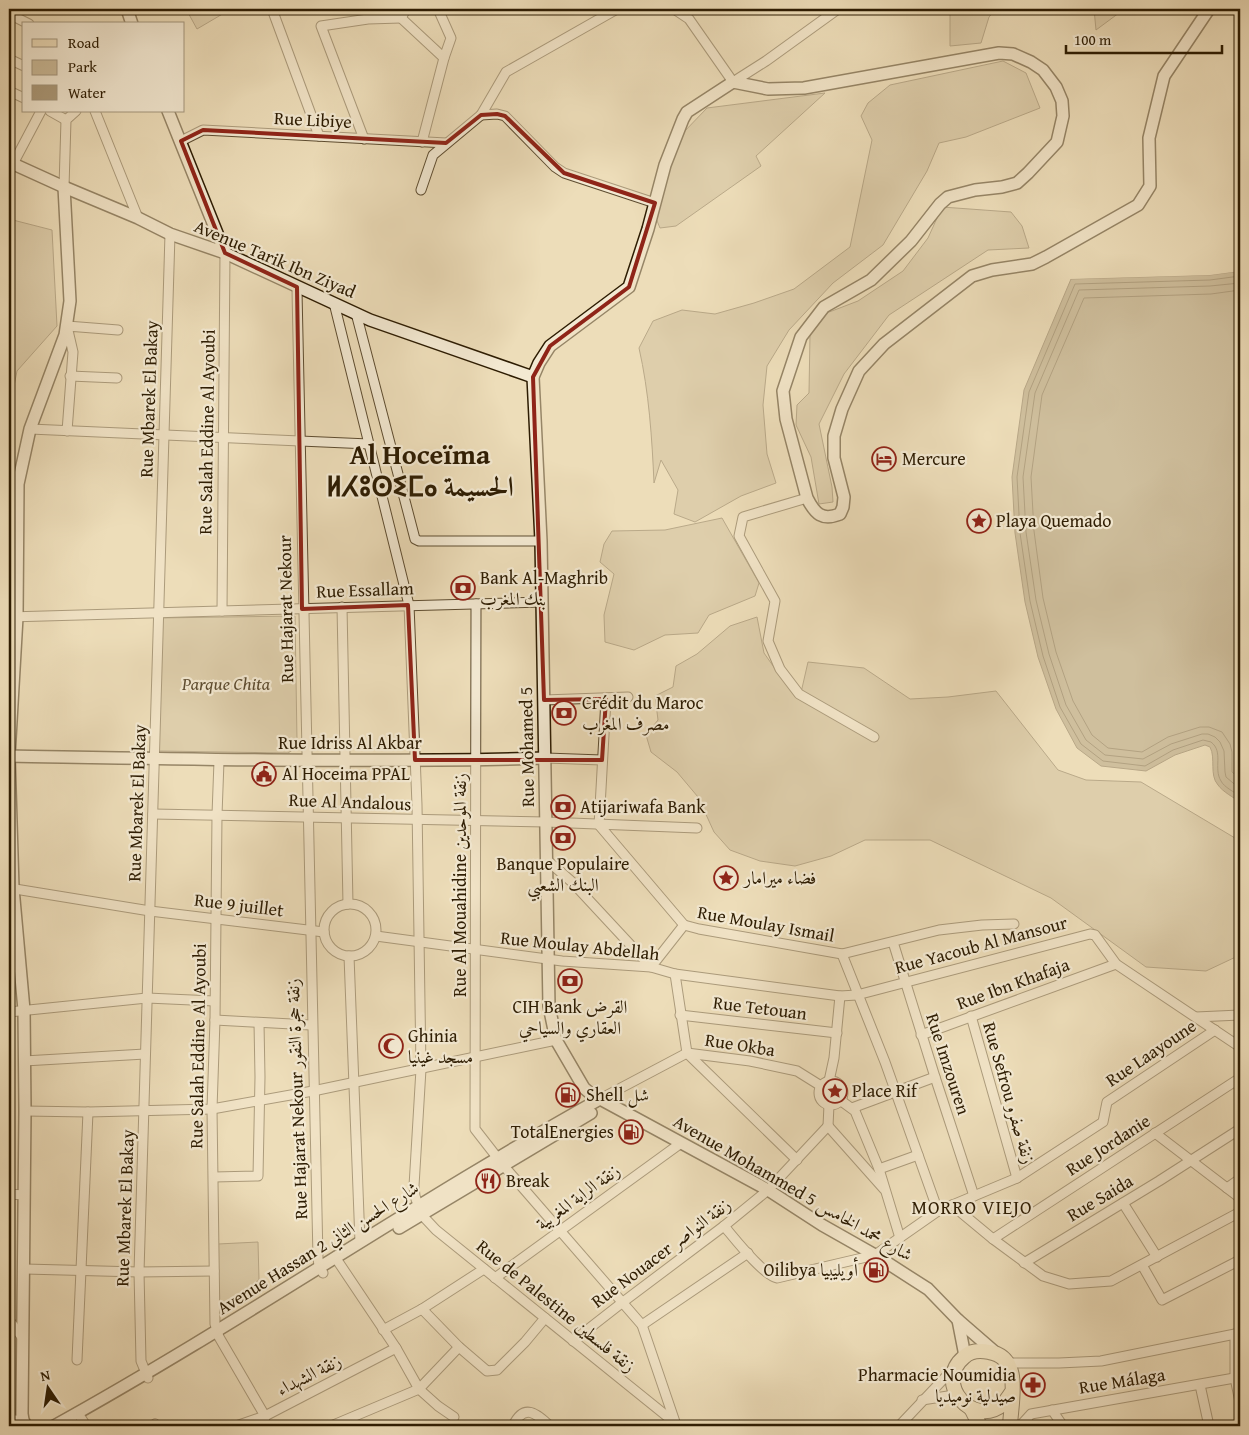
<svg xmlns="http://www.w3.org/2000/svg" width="1249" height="1435" font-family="'Gentium Book Plus',Amiri,'Noto Sans Tifinagh',serif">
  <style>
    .green { fill: #ccbc9a; stroke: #7c6c4e }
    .water { fill: #ac9b7b; stroke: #79684b }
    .pier { fill: #edddb9 }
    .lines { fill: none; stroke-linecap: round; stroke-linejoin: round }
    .shore { stroke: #6c5c3e; stroke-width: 1 }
    .street-casing { stroke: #5d4c30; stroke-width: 11 }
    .secondary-casing { stroke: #2d1c02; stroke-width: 14 }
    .primary-casing { stroke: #2d1c02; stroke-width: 16 }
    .street { stroke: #f3e9d2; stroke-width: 9 }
    .secondary { stroke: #f3e9d2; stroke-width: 11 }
    .primary { stroke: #edddb9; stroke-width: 14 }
    .marked { fill: none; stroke: #8f2418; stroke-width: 4; stroke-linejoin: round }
    .labels { text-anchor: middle; stroke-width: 4.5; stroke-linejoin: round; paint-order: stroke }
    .street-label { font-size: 18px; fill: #2d1c02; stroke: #f3e9d2 }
    .poi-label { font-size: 18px; fill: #2d1c02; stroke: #f3e9d2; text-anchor: start }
    .park-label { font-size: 18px; font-style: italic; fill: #5d4c30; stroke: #f3e9d2 }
    .neighbourhood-label { font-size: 19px; letter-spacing: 1px; fill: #2d1c02; stroke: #f3e9d2 }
    .town-label { font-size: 28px; font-weight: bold; fill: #2d1c02; stroke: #f3e9d2 }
  </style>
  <rect width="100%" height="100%" fill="#edddb9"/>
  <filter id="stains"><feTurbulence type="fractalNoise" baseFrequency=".004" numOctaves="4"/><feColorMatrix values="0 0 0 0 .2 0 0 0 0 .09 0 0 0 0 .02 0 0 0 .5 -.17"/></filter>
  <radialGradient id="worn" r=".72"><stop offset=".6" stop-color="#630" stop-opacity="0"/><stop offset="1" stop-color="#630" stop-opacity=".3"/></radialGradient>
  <g class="green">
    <path d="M186,9H231L197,29Z"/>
    <path d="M954,9H996L989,17L981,43L950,46V15Z"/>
    <path d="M1092,9H1141L1123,10L1096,30L1094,9Z"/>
    <path d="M1003,61L1026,73L1040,108L966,137L939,143L927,171L883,245L833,283L789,330L767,366L763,405L767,454L776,483L741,496L695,522L674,514L678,490L661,460L654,483C652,438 649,392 639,348L653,321L682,310L715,314L754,303L794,289L850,247L872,140L861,116L868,103L890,85Z"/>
    <path d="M825,93L756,156L761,166L676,226L660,228L655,216L681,135L707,108Z"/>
    <path d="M942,207L1011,212L1022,226L1029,248L988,250L889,315L844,374L819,424L832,487L833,502L819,504L811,457L796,425L797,405L809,393L810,335L824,314L858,301L903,271L928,238Z"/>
    <path d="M9,219L52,230L57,326L17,371L12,396L9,395Z"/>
    <path d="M722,518L759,583L755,596L709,615L698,633L665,635L634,650L605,642L604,615L614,574L600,562L604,544L612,531L665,530Z"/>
    <path d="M295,616L297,741L294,749L288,753L160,751L155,749L157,618Z"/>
    <path d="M757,617L764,653L778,673L800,697L808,662L864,668L910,699L948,697L996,691L1058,770L1086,780L1141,782L1240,841V955L1206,971L1146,967L1051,898L930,840H865L831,856L795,866L760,861L730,850L714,832L698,797L677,772L651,752L646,735L658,720L655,696L673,687L676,666L697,654L730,626Z"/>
    <path d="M258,1242L259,1280L217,1309L218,1244Z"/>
  </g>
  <path class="water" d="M1240,271V802C1233,797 1223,792 1218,785C1209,775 1216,758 1210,747L1205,745L1175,755L1146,771L1101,766L1077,748L1056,709L1038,657L1025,602L1015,533L1012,477L1024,390L1071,279L1210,275Z"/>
  <path class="pier" d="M1240,269V271L1210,275L1068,279L1071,276L1210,272Z"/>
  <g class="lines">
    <g class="shore">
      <path d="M1240,276L1210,280L1075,284L1029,392L1017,477L1020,533L1030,601L1043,656L1060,707L1081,744L1103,761L1145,766L1173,750L1203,740L1211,742C1224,752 1213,768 1221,781C1224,787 1234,792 1240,796"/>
      <path d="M1240,283L1210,286L1079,290L1035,393L1023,477L1026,532L1036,600L1049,654L1066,705L1086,740L1105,755L1143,759L1171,744L1202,734H1208L1215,737L1220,742L1224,751L1225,772L1226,777L1240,789"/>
      <path d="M1240,290L1211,294L1084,298L1042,395L1031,477L1034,531L1043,598L1056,652L1073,701L1092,735L1108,748L1142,752L1168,737L1200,727H1209L1222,732L1230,744L1232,752V772L1240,779"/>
    </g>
    <g class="street-casing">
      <g id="street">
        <path d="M272,9L319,136"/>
        <path d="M438,9L451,38L444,58"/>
        <path d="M674,9L689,19L733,82L766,61L838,9"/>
        <path d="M9,14L29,24"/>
        <path d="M401,18L444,58L422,142"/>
        <path d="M9,59L24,66"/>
        <path d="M9,91L24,98"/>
        <path d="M50,111L66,120"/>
        <path d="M95,111L138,218"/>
        <path d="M481,115L497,114L505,116L555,167L564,173L655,203"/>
        <path d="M364,139L321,26L368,19L401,18L406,9"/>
        <path d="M181,141L203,130L446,143"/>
        <path d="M13,164L41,111"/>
        <path d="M64,187L66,120L76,111"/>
        <path d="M421,190L433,155L481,115L506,72L617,9"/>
        <path d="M297,287C302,611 308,935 318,1258L319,1266L323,1273"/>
        <path d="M334,303L409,605L417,805L421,1069L414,1186L415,1196L421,1214L436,1230L679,1426"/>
        <path d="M356,313L415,539L419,541H541"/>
        <path d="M70,376L117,378"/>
        <path d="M30,429L369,444"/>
        <path d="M67,431L73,352L67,326L118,330"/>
        <path d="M807,498L743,517L739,536L775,601L768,641L780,669L799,694L874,737"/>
        <path d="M476,604L475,1129L503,1165L642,1325L675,1422"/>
        <path d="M342,607L348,904"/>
        <path d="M222,611L225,253"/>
        <path d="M9,617L542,602"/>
        <path d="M606,699L599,825L684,925"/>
        <path d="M544,700L628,697"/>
        <path d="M546,758L602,760"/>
        <path d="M219,761L217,815L215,1020L212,1109L215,1324L219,1337L265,1416L263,1426"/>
        <path d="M153,814L546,822L697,828"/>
        <path d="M548,861L572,882L651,967L684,925"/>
        <path d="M9,888L150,911L324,932"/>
        <circle cx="350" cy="930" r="26"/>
        <path d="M684,925L699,929L842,954L939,930L982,925L1014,924"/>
        <path d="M376,936L562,961L651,967L675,974L840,996L857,995L1090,934L1095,935L1116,964L1240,1047"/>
        <path d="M893,942L935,1077L974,1196"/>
        <path d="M842,954L885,1062L938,1211"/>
        <path d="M349,956L360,1242"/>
        <path d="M675,974L687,1053L797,1160"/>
        <path d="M9,1012L147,998L214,1001"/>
        <path d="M680,1015L837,1033"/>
        <path d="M971,1016L1017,1178"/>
        <path d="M1196,1017L1240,1015"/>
        <path d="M215,1020L311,1025"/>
        <path d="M921,1035L1116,964"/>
        <path d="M24,1061L145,1054"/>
        <path d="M829,1081L834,1058L840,996"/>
        <circle cx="831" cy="1093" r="12"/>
        <path d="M600,1099L687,1053L750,1061L797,1071L821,1086"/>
        <path d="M840,1100L855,1111L879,1169L900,1238"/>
        <path d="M852,1108L935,1077"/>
        <path d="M25,1111L88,1112L212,1109L313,1091L556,1040"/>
        <path d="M828,1126L884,1189"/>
        <path d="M828,1126L829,1105"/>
        <path d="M1155,1133L1240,1198"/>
        <path d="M879,1169L918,1155"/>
        <path d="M214,1177L258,1176L260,1077L259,1023"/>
        <path d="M1227,1188L1240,1179"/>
        <path d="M9,1194L24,1195"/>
        <path d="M1123,1203L1157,1257"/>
        <path d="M952,1205L993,1239L1043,1276L1069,1284L1111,1281L1240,1212"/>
        <path d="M724,1226C735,1239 762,1274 777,1278L875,1255L938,1211L1017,1178L1103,1122L1107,1102L1215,1030"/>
        <path d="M993,1239L1240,1078"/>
        <path d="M335,1257L396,1348L419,1389L438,1406L454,1417"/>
        <path d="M1024,1263L1159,1181L1240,1129"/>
        <path d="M1142,1265L1162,1300L1240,1260"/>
        <path d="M25,1269L139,1272L214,1271"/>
        <path d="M495,1278L681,1143"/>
        <path d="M422,1309L459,1347L487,1371L497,1370L525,1342L545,1318"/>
        <path d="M9,1320L22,1337"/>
        <path d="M642,1325L748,1253"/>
        <path d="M383,1330L422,1309L484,1269"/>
        <path d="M1235,1334V1378L1240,1402"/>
        <path d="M573,1341L623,1302L724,1226L768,1190L828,1126"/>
        <path d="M77,1360L88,1112"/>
        <path d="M1008,1363H1059L1101,1361L1240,1333"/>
        <path d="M148,1378L141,1361L139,1272L170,234"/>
        <path d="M1200,1385L1209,1426"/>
        <path d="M922,1400L948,1396L960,1401"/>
        <path d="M1052,1410L1063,1426"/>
        <path d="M81,1418L86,1426"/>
        <path d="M9,1420H23"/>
        <path d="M152,1426L155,1424L157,1426"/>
        <path d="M236,1426L265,1416L396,1348"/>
        <path d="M331,1426L419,1389L459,1347"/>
        <path d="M513,1426C524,1402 537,1414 550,1426"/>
        <path d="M899,1426L954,1368"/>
        <path d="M1020,1426L1031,1414L1240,1377"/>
      </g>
    </g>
    <g class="secondary-casing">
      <g id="secondary">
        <path d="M127,9L132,24"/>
        <path d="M168,111L225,253"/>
        <path d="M9,162L64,187L138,218L170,234L225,253L370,320L533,377"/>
        <path d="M9,756C188,759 367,763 546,758"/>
        <path d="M399,1228L591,1113"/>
        <path d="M958,1320L965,1356"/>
        <path d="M996,1353L958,1320L928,1289L875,1255L822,1225L768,1190L591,1094L584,1088L556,1040L549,1006L541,541L533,377L539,363L550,346L629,287L648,229L665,165L683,119L687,112L733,82L768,89L804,88L999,53L1013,54L1031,62L1043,70L1056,87L1062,101L1063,116L1057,142L1028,173L1017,183L1002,187L975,190L948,197L940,204L911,241L871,280L824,307L801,337L783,391L786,419L807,498C815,514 822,521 840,514L843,507L844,497L834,458V436L842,409L859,371L884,344L972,276L992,270L1032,264L1046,257L1138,205L1150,186L1149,138L1164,76L1209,9"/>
        <path d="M26,1426L23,1420L22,1414L25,1111L24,1010L13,888L9,756L17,617L18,484L30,429L65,335L70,301L64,187"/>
        <path d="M54,1426C240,1323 415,1202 600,1099"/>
      </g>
    </g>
    <g class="primary-casing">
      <g id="primary">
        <path d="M972,1410L980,1426"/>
        <path d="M1010,1426C1011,1401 1023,1357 989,1352C980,1350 970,1351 964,1357C933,1383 973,1429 1003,1404C1006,1401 1009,1396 1012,1392"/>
      </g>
    </g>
    <use href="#street" class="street"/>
    <use href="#secondary" class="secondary"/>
    <use href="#primary" class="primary"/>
  </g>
  <path d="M0 0H1249V1435H0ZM497,114L505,116L564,173L655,203L629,287L550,346L533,377L544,700L606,699L602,760H415L408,605L302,609L297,287L225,253L181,141L203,130L446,143L481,115Z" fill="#edddb9" fill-opacity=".55" fill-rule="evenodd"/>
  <path class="marked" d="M497,114L505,116L564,173L655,203L629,287L550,346L533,377L544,700L606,699L602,760H415L408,605L302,609L297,287L225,253L181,141L203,130L446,143L481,115Z"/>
  <defs>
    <g id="hotel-ring" transform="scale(1.25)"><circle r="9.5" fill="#f3e9d2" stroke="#8f2418" stroke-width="1.5"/><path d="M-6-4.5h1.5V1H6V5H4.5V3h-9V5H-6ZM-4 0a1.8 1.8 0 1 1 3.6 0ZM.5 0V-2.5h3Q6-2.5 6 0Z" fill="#8f2418"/></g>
    <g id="sight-ring" transform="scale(1.25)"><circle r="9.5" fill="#f3e9d2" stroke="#8f2418" stroke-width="1.5"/><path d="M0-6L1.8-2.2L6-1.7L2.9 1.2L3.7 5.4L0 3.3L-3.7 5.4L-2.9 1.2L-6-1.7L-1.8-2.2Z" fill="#8f2418"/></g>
    <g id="bank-ring" transform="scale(1.25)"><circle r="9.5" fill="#f3e9d2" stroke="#8f2418" stroke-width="1.5"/><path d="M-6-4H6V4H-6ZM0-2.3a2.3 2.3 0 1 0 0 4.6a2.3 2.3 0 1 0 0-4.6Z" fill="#8f2418"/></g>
    <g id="civic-ring" transform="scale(1.25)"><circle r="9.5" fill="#f3e9d2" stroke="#8f2418" stroke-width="1.5"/><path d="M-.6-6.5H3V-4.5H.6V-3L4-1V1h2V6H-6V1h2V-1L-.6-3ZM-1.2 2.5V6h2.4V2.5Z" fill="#8f2418"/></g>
    <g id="mosque-ring" transform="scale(1.25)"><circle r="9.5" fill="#f3e9d2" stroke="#8f2418" stroke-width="1.5"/><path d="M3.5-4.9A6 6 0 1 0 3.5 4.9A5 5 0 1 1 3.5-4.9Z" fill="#8f2418"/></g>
    <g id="fuel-ring" transform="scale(1.25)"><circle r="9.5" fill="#f3e9d2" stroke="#8f2418" stroke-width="1.5"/><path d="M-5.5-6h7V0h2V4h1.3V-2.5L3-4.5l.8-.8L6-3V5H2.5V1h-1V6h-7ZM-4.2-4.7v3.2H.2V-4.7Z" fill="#8f2418"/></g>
    <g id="restaurant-ring" transform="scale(1.25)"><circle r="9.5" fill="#f3e9d2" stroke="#8f2418" stroke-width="1.5"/><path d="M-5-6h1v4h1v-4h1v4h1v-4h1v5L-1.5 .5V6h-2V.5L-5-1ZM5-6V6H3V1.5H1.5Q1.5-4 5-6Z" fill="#8f2418"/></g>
    <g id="pharmacy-ring" transform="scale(1.25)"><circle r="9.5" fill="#f3e9d2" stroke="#8f2418" stroke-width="1.5"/><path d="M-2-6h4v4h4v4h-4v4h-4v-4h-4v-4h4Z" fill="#8f2418"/></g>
  </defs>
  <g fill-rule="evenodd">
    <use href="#hotel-ring" x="884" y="459"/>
    <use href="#sight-ring" x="979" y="521"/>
    <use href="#bank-ring" x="463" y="588"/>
    <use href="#bank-ring" x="564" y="713"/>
    <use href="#civic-ring" x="264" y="774"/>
    <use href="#bank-ring" x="563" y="807"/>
    <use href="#bank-ring" x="563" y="838"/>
    <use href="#sight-ring" x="726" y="878"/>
    <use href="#bank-ring" x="570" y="981"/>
    <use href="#mosque-ring" x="391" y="1046"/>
    <use href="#sight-ring" x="835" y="1091"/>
    <use href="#fuel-ring" x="568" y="1095"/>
    <use href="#fuel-ring" x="631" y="1132"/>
    <use href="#restaurant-ring" x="488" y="1181"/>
    <use href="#fuel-ring" x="876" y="1270"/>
    <use href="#pharmacy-ring" x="1033" y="1385"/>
  </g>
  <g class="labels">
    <g class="street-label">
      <text transform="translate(313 120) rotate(3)" y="6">Rue Libiye</text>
      <text transform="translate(275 259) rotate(23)" y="6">Avenue Tarik Ibn Ziyad</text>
      <text transform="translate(149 399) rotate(-88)" y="6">Rue Mbarek El Bakay</text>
      <text transform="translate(207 432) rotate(-89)" y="6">Rue Salah Eddine Al Ayoubi</text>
      <text transform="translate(365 590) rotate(-2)" y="6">Rue Essallam</text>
      <text transform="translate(286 609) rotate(-91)" y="6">Rue Hajarat Nekour</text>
      <text x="350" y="749">Rue Idriss Al Akbar</text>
      <text transform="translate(527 747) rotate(-91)" y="6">Rue Mohamed 5</text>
      <text transform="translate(350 802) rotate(2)" y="6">Rue Al Andalous</text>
      <text transform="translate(137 803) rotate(-88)" y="6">Rue Mbarek El Bakay</text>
      <text transform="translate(460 885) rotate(-90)" y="6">Rue Al Mouahidine زنقة الموحدين</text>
      <text transform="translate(239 905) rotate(7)" y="6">Rue 9 juillet</text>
      <text transform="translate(766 924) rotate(10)" y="6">Rue Moulay Ismail</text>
      <text transform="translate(981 945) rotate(-15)" y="6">Rue Yacoub Al Mansour</text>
      <text transform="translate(580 946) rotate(6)" y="6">Rue Moulay Abdellah</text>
      <text transform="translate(1013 984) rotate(-20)" y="6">Rue Ibn Khafaja</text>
      <text transform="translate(760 1008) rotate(7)" y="6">Rue Tetouan</text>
      <text transform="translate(740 1045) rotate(9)" y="6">Rue Okba</text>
      <text transform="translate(198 1046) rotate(-89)" y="6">Rue Salah Eddine Al Ayoubi</text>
      <text transform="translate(1151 1053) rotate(-34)" y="6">Rue Laayoune</text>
      <text transform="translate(948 1064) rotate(72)" y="6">Rue Imzouren</text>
      <text transform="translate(1009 1093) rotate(74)" y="6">Rue Sefrou زنقة صفرو</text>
      <text transform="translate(297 1099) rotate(-92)" y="6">Rue Hajarat Nekour زنقة حجرة النقور</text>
      <text transform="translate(1108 1145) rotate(-33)" y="6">Rue Jordanie</text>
      <text transform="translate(793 1188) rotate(30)" y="6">Avenue Mohammed 5 شارع محمد الخامس</text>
      <text transform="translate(578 1197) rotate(-36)" y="6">زنقة الراية المغربية</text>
      <text transform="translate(1100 1198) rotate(-31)" y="6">Rue Saida</text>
      <text transform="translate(125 1208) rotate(-88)" y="6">Rue Mbarek El Bakay</text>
      <text transform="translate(318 1248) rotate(-32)" y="6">Avenue Hassan 2 شارع الحسن الثاني</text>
      <text transform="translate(661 1253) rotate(-37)" y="6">Rue Nouacer زنقة النواصر</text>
      <text transform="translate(556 1306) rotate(39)" y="6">Rue de Palestine زنقة فلسطين</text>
      <text transform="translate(309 1375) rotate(-27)" y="6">زنقة الشهداء</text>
      <text transform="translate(1122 1381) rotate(-9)" y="6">Rue Málaga</text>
    </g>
    <g class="poi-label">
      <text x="902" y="465">Mercure</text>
      <text x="996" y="527">Playa Quemado</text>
      <text x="480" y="584">Bank Al-Maghrib<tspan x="480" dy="21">بنك المغرب</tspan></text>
      <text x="582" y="709">Crédit du Maroc<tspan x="582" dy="21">مصرف المغرب</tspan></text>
      <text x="282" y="780">Al Hoceima PPAL</text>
      <text x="580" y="813">Atijariwafa Bank</text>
      <text x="563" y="870" text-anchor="middle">Banque Populaire<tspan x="563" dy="21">البنك الشعبي</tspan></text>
      <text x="744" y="884">فضاء ميرامار</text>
      <text x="570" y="1013" text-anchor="middle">CIH Bank القرض<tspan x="570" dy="21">العقاري والسياحي</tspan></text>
      <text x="408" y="1042">Ghinia<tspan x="408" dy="21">مسجد غينيا</tspan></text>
      <text x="852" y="1097">Place Rif</text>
      <text x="586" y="1101">Shell شل</text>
      <text x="614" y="1138" text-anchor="end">TotalEnergies</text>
      <text x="506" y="1187">Break</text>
      <text x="858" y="1276" text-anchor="end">Oilibya أويليبيا</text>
      <text x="1016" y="1381" text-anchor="end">Pharmacie Noumidia<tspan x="1016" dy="21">صيدلية نوميديا</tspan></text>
    </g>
    <g class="park-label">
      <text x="226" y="690">Parque Chita</text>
    </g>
    <g class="neighbourhood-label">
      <text x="972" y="1214">MORRO VIEJO</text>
    </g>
    <g class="town-label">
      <text x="420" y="464">Al Hoceïma<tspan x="420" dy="32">ⵍⵃⵓⵙⵉⵎⴰ الحسيمة</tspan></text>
    </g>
  </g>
  <rect width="1249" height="1435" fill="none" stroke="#edddb9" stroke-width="30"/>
  <rect x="10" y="10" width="1229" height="1415" fill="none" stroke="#2d1c02" stroke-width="2.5"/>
  <rect x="15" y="15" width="1219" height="1405" fill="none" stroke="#2d1c02"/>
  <rect x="22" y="22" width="162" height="90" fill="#f3e9d2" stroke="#a4977f"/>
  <rect x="32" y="39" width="25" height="8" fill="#edddb9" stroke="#a4977f"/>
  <text x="68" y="48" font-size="15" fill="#2d1c02">Road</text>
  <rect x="32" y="60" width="25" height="15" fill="#ccbc9a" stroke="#a4977f"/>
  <text x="68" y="72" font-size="15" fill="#2d1c02">Park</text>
  <rect x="32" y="85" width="25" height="15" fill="#ac9b7b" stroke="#a4977f"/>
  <text x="68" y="98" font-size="15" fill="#2d1c02">Water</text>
  <g transform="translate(48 1388) rotate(347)" stroke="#f3e9d2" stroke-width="4" paint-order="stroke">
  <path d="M0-4L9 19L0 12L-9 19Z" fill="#2d1c02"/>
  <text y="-8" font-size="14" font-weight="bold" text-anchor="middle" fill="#2d1c02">N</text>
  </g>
  <path d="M1066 45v8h156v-8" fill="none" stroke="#2d1c02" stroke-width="2.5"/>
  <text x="1074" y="45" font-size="15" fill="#2d1c02" stroke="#f3e9d2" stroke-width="4" paint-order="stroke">100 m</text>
  <rect width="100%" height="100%" filter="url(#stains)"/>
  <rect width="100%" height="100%" fill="url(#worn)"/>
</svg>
